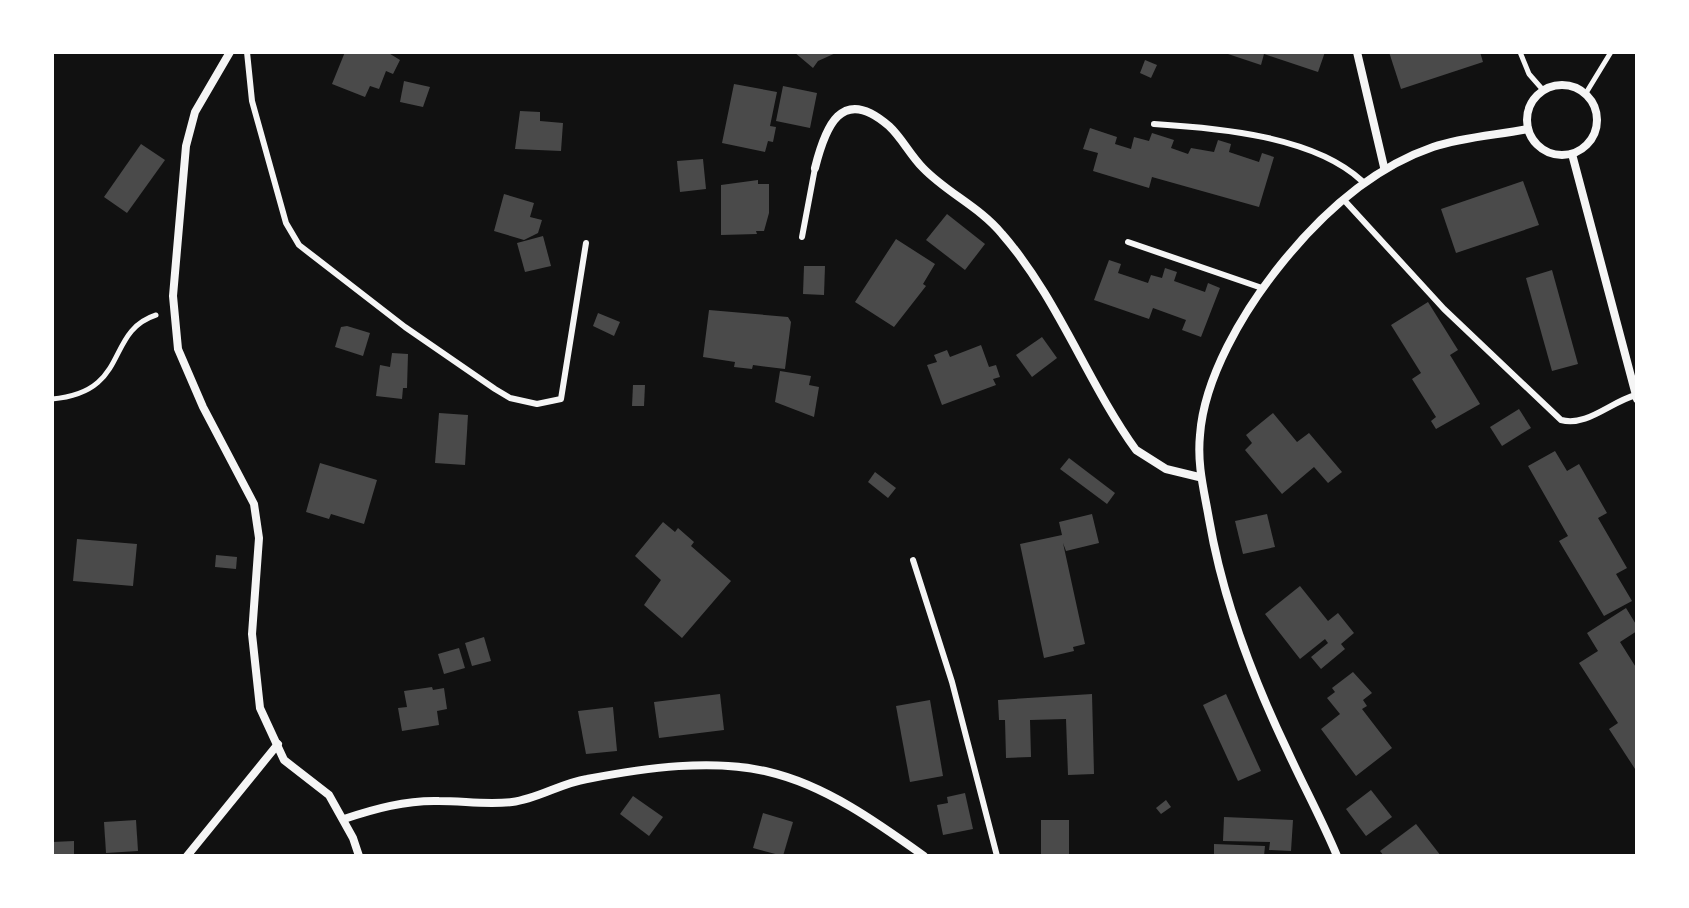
<svg xmlns="http://www.w3.org/2000/svg" width="1689" height="908" font-family="Figtree,sans-serif">
  <style>
    .building { fill: #4a4a4a }
    .lines { fill: none; stroke-linecap: round; stroke-linejoin: round }
    .path { stroke: #f5f5f5; stroke-width: 5 }
    .service { stroke: #f5f5f5; stroke-width: 6 }
    .minor { stroke: #f5f5f5; stroke-width: 8 }
  </style>
  <rect width="100%" height="100%" fill="#111"/>
  <g class="building">
    <path d="M345,52H387L400,60L393,74L386,71L379,89L370,86L365,97L332,84Z"/>
    <path d="M794,52H838L818,61L813,68Z"/>
    <path d="M1222,52H1325L1318,72L1264,54L1261,65Z"/>
    <path d="M1389,52H1480L1483,62L1401,89Z"/>
    <path d="M1145,60L1157,65L1151,78L1140,73Z"/>
    <path d="M404,81L430,87L423,107L400,102Z"/>
    <path d="M734,84L777,92L770,126L776,127L773,142L768,141L765,152L722,143Z"/>
    <path d="M783,86L817,93L810,128L776,121Z"/>
    <path d="M520,111L540,112V121L563,123L561,151L515,149Z"/>
    <path d="M1090,128L1117,137L1115,144L1131,149L1134,137L1149,141L1152,133L1174,140L1171,148L1188,154L1191,148L1214,152L1218,140L1231,144L1229,152L1259,162L1262,153L1274,157L1259,207L1152,177L1149,188L1093,171L1098,153L1083,149Z"/>
    <path d="M141,144L165,160L127,213L104,197Z"/>
    <path d="M703,159L706,189L680,192L677,161Z"/>
    <path d="M758,180V184H769V213L764,231H756L757,234L721,235V185Z"/>
    <path d="M1523,181L1539,225L1456,253L1441,209Z"/>
    <path d="M504,194L534,203L530,217L542,220L538,233L524,240L494,231Z"/>
    <path d="M947,214L985,244L965,270L926,240Z"/>
    <path d="M543,236L551,266L525,272L517,243Z"/>
    <path d="M896,239L935,264L923,284L926,286L894,327L855,302Z"/>
    <path d="M1109,260L1121,264L1118,273L1148,283L1151,275L1162,278L1165,268L1177,272L1174,281L1205,292L1208,283L1220,288L1201,337L1182,330L1186,320L1153,308L1149,319L1094,300Z"/>
    <path d="M804,266H825L824,295L803,294Z"/>
    <path d="M1552,270L1578,364L1552,371L1526,278Z"/>
    <path d="M1428,302L1458,350L1450,355L1480,404L1436,429L1431,421L1436,417L1412,379L1421,373L1391,325Z"/>
    <path d="M709,310L788,317L791,322L785,369L753,365L752,369L734,367L735,362L703,357Z"/>
    <path d="M598,313L620,322L614,336L593,326Z"/>
    <path d="M347,326L370,333L363,356L335,347L341,327Z"/>
    <path d="M1042,337L1057,358L1032,377L1016,355Z"/>
    <path d="M981,345L989,367L996,365L1000,377L993,379L996,385L942,405L927,365L937,362L934,355L947,350L950,357Z"/>
    <path d="M392,353L408,354L407,388H403L402,399L376,396L380,365L390,367Z"/>
    <path d="M780,371L811,376L809,385L819,387L814,417L775,402Z"/>
    <path d="M633,385H645L644,406H632Z"/>
    <path d="M1519,409L1531,428L1502,446L1490,427Z"/>
    <path d="M439,413L468,415L465,465L435,463Z"/>
    <path d="M1273,413L1297,442L1309,433L1342,472L1328,483L1314,467L1282,494L1245,450L1252,443L1246,435Z"/>
    <path d="M1555,451L1567,471L1579,464L1607,513L1598,518L1627,568L1616,574L1632,601L1604,616L1559,541L1568,536L1528,466Z"/>
    <path d="M1069,458L1115,493L1107,504L1060,469Z"/>
    <path d="M320,463L377,480L364,524L331,514L329,519L306,512Z"/>
    <path d="M875,472L896,488L888,498L868,482Z"/>
    <path d="M1092,514L1099,543L1066,551L1063,543L1085,644L1073,647L1074,651L1044,658L1020,544L1062,535L1059,522Z"/>
    <path d="M1267,514L1275,547L1243,554L1235,521Z"/>
    <path d="M663,522L675,532L678,528L694,542L691,546L731,581L682,638L644,605L661,580L635,556Z"/>
    <path d="M77,539L137,544L133,586L73,581Z"/>
    <path d="M216,555L237,557L236,569L215,567Z"/>
    <path d="M1300,586L1328,621L1338,613L1354,633L1341,644L1345,649L1321,669L1311,657L1328,643L1325,639L1300,659L1265,614Z"/>
    <path d="M1626,608L1637,626V631L1620,642L1637,669V772L1609,729L1618,723L1579,663L1598,651L1587,633Z"/>
    <path d="M484,637L491,661L472,666L465,643Z"/>
    <path d="M459,648L465,668L444,674L438,654Z"/>
    <path d="M1353,672L1372,693L1363,700L1367,706L1362,709L1392,748L1356,776L1321,729L1340,714L1327,698L1335,692L1332,688Z"/>
    <path d="M432,687L433,690L444,688L447,709L437,711L439,725L402,731L398,708L407,707L404,691Z"/>
    <path d="M720,694L724,730L659,738L654,702Z"/>
    <path d="M1092,694L1094,774L1068,775L1066,719L1030,720L1031,757L1006,758L1005,720H999L998,700Z"/>
    <path d="M1226,694L1261,771L1238,781L1203,705Z"/>
    <path d="M930,700L943,776L910,782L896,706Z"/>
    <path d="M613,707L617,751L586,754L578,711Z"/>
    <path d="M1371,790L1392,817L1366,836L1346,809Z"/>
    <path d="M965,793L973,829L943,835L937,805L948,803L947,797Z"/>
    <path d="M633,796L663,817L649,836L620,814Z"/>
    <path d="M1166,800L1171,807L1161,814L1156,808Z"/>
    <path d="M763,813L793,822L783,856L753,848Z"/>
    <path d="M1224,817L1293,820L1291,851L1269,850L1270,842L1223,841Z"/>
    <path d="M136,820L138,851L106,853L104,822Z"/>
    <rect x="1041" y="820" width="28" height="36"/>
    <path d="M1416,824L1441,856H1384L1380,851Z"/>
    <path d="M74,841V856H52V842Z"/>
    <path d="M1214,844L1265,846L1264,856H1214Z"/>
  </g>
  <g class="lines">
    <g class="path">
      <path d="M1520,52L1529,74L1543,90"/>
      <path d="M1586,93L1611,52"/>
      <path d="M52,399C131,392 104,332 156,315"/>
    </g>
    <g class="service">
      <path d="M247,52L252,101L286,223L299,245L405,327L495,389L510,398L537,404L561,399L586,243"/>
      <path d="M1154,124C1218,128 1314,136 1362,181"/>
      <path d="M1344,200L1444,309L1561,420C1587,427 1610,402 1636,395"/>
      <path d="M802,237L815,168"/>
      <path d="M1128,242L1262,288"/>
      <path d="M913,560L952,682L997,856"/>
    </g>
    <g class="minor">
      <path d="M230,52L195,112L186,146L173,296L178,349L203,407L254,504L259,538L252,634L260,708L284,760L329,795L353,838L359,856"/>
      <path d="M1357,52L1384,167"/>
      <circle cx="1562" cy="120" r="35"/>
      <path d="M1572,154L1637,399"/>
      <path d="M815,168C825,128 841,84 889,126C902,138 910,155 923,168C947,193 980,207 1002,234C1058,298 1087,382 1136,450L1166,469L1199,477"/>
      <path d="M344,819C374,809 406,800 439,801C464,801 487,805 512,802C538,799 561,783 587,779C644,768 713,758 769,772C825,785 878,823 924,856"/>
      <path d="M187,856L278,744"/>
      <path d="M1337,856C1322,820 1304,787 1288,752C1252,677 1223,601 1209,519C1204,490 1197,465 1200,435C1204,378 1243,312 1278,268C1319,216 1369,169 1433,147C1462,137 1497,135 1528,129"/>
    </g>
  </g>
  <rect width="1689" height="908" fill="none" stroke="#ffffff" stroke-width="108"/>
</svg>
